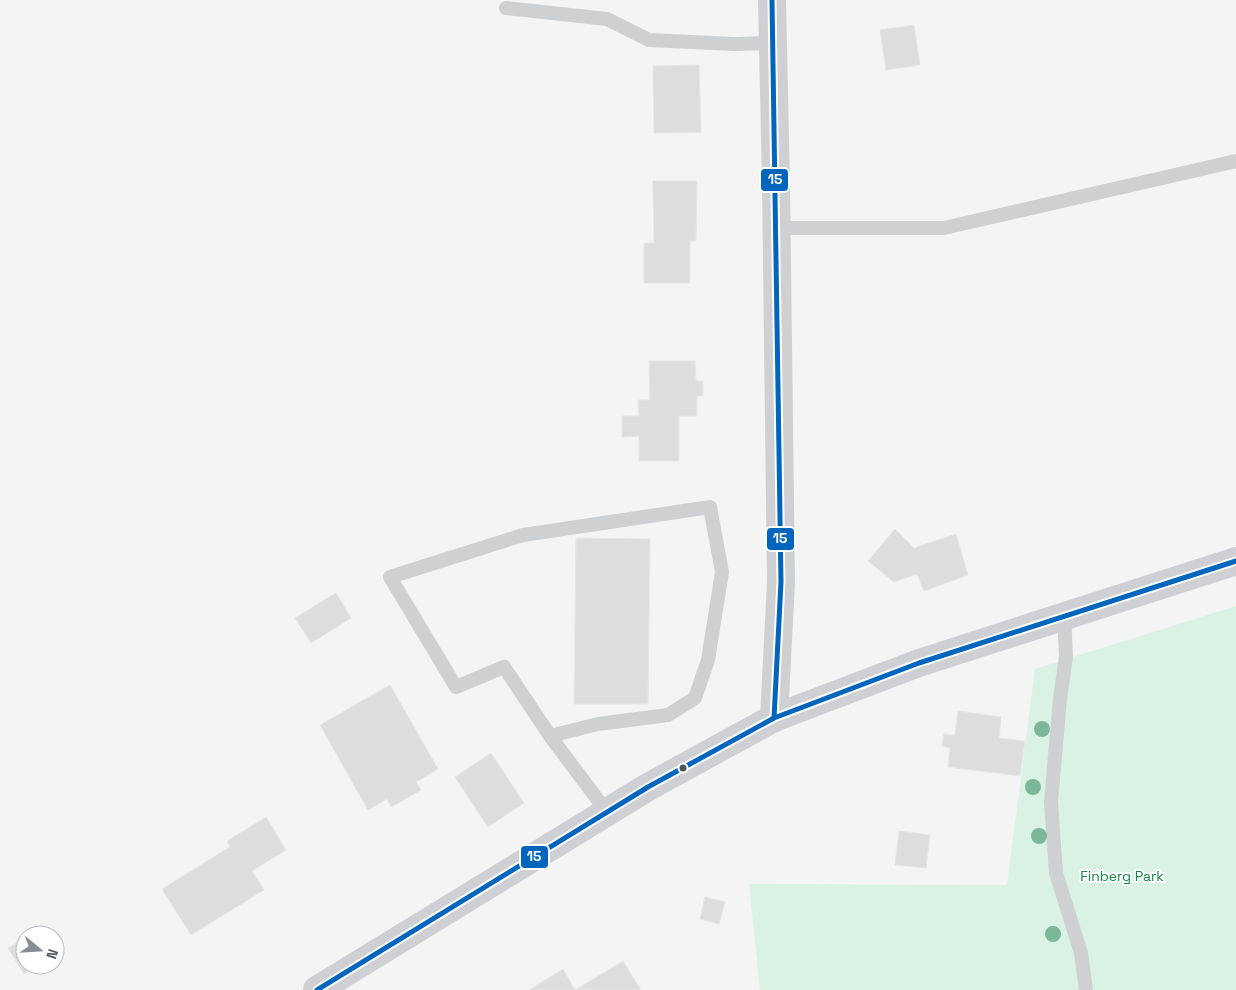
<svg xmlns="http://www.w3.org/2000/svg" width="1236" height="990" font-family="'Space Grotesk',sans-serif">
  <style>
    .green { fill: #d9f2e3 }
    .building { fill: #ddddde; stroke: #e5e6e7 }
    .lines { fill: none; stroke-linecap: round; stroke-linejoin: round }
    .service { stroke: #ced0d2; stroke-width: 14 }
    .secondary { stroke: #ced0d4; stroke-width: 28 }
    .bus-1-casing { stroke: #fff; stroke-width: 9 }
    .bus-1 { stroke: #0065bd; stroke-width: 5 }
    .tree { fill: #7ab899 }
    .bus-dot { fill: #4a5661; stroke: #fff; stroke-width: 2 }
    .labels { text-anchor: middle; stroke-width: 4; stroke-linejoin: round; paint-order: stroke }
    .park-label { font-size: 14px; fill: #17864f; stroke: #fff }
    .line-badge { stroke: #fff; stroke-width: 2 }
    .badge-label { font-size: 14px; text-anchor: middle; font-weight: bold; fill: #fff }
  </style>
  <rect width="100%" height="100%" fill="#f4f4f4"/>
  <path class="green" d="M1236,606V990H760L749,884L1007,885L1035,669Z"/>
  <g class="building">
    <path d="M914,25L920,65L886,70L880,30Z"/>
    <path d="M699,65L701,132L654,133L653,66Z"/>
    <path d="M653,181H697L696,241H690V283H644V243H654Z"/>
    <path d="M649,361H695L696,381H703V396H697V416H679V461H639V436L622,437V416H639L638,400H650Z"/>
    <path d="M895,529L914,548L956,534L968,575L924,591L917,574L894,582L868,561Z"/>
    <path d="M576,538L650,539L648,704H574Z"/>
    <path d="M336,593L351,618L311,643L295,618Z"/>
    <path d="M390,685L438,769L416,782L421,790L391,807L387,799L368,810L320,725Z"/>
    <path d="M958,711L1001,717L999,738L1025,741L1020,776L948,767L950,748L942,746L944,734L955,735Z"/>
    <path d="M491,753L524,803L488,827L455,777Z"/>
    <path d="M266,817L286,850L252,871L264,890L191,935L162,889L230,847L227,841Z"/>
    <path d="M899,831L930,835L926,868L895,865Z"/>
    <path d="M705,897L725,902L719,924L700,919Z"/>
    <path d="M25,938V965H39L24,974L8,948Z"/>
    <path d="M623,961L641,990H575Z"/>
    <path d="M563,969L575,990H529Z"/>
  </g>
  <g class="lines">
    <g class="service">
      <path d="M506,8L607,19L649,40L734,44L773,43"/>
      <path d="M777,228H944L1236,161"/>
      <path d="M1064,616L1066,656L1060,699L1051,802L1056,873L1081,953L1086,990"/>
      <path d="M550,736L598,724L668,715L695,698L708,660L722,572L710,507L523,535L390,577L456,687L504,667L550,736L607,812"/>
    </g>
    <g class="secondary">
      <path d="M772,0L776,183L781,582L774,718"/>
      <path d="M317,990L648,787L774,718L919,663L1236,561"/>
    </g>
    <g class="bus-1-casing">
      <g id="bus-1">
        <path d="M772,0L781,582L774,718"/>
        <path d="M317,990L648,787L774,718L919,663L1236,561"/>
      </g>
    </g>
    <use href="#bus-1" class="bus-1"/>
  </g>
  <g class="tree">
    <circle cx="1042" cy="729" r="8"/>
    <circle cx="1033" cy="787" r="8"/>
    <circle cx="1039" cy="836" r="8"/>
    <circle cx="1053" cy="934" r="8"/>
  </g>
  <circle class="bus-dot" cx="683" cy="768" r="4.5"/>
  <g class="labels">
    <g class="park-label">
      <text x="1122" y="881">Finberg Park</text>
    </g>
  </g>
  <g class="line-badge">
    <rect x="760" y="168" width="29" height="24" rx="5" fill="#0065bd"/>
    <rect x="766" y="527" width="29" height="24" rx="5" fill="#0065bd"/>
    <rect x="520" y="845" width="29" height="24" rx="5" fill="#0065bd"/>
  </g>
  <g class="badge-label">
    <text x="775" y="184">15</text>
    <text x="780" y="543">15</text>
    <text x="534" y="861">15</text>
  </g>
  <g transform="translate(40 950) rotate(108)"><circle r="24" fill="#ffffff" stroke="#b7bbc0"/>
  <path d="M0-4L9 19L0 12L-9 19Z" fill="#868d94"/>
  <text y="-8" font-size="14" font-weight="bold" text-anchor="middle" fill="#4a5661">N</text>
  </g>
</svg>
